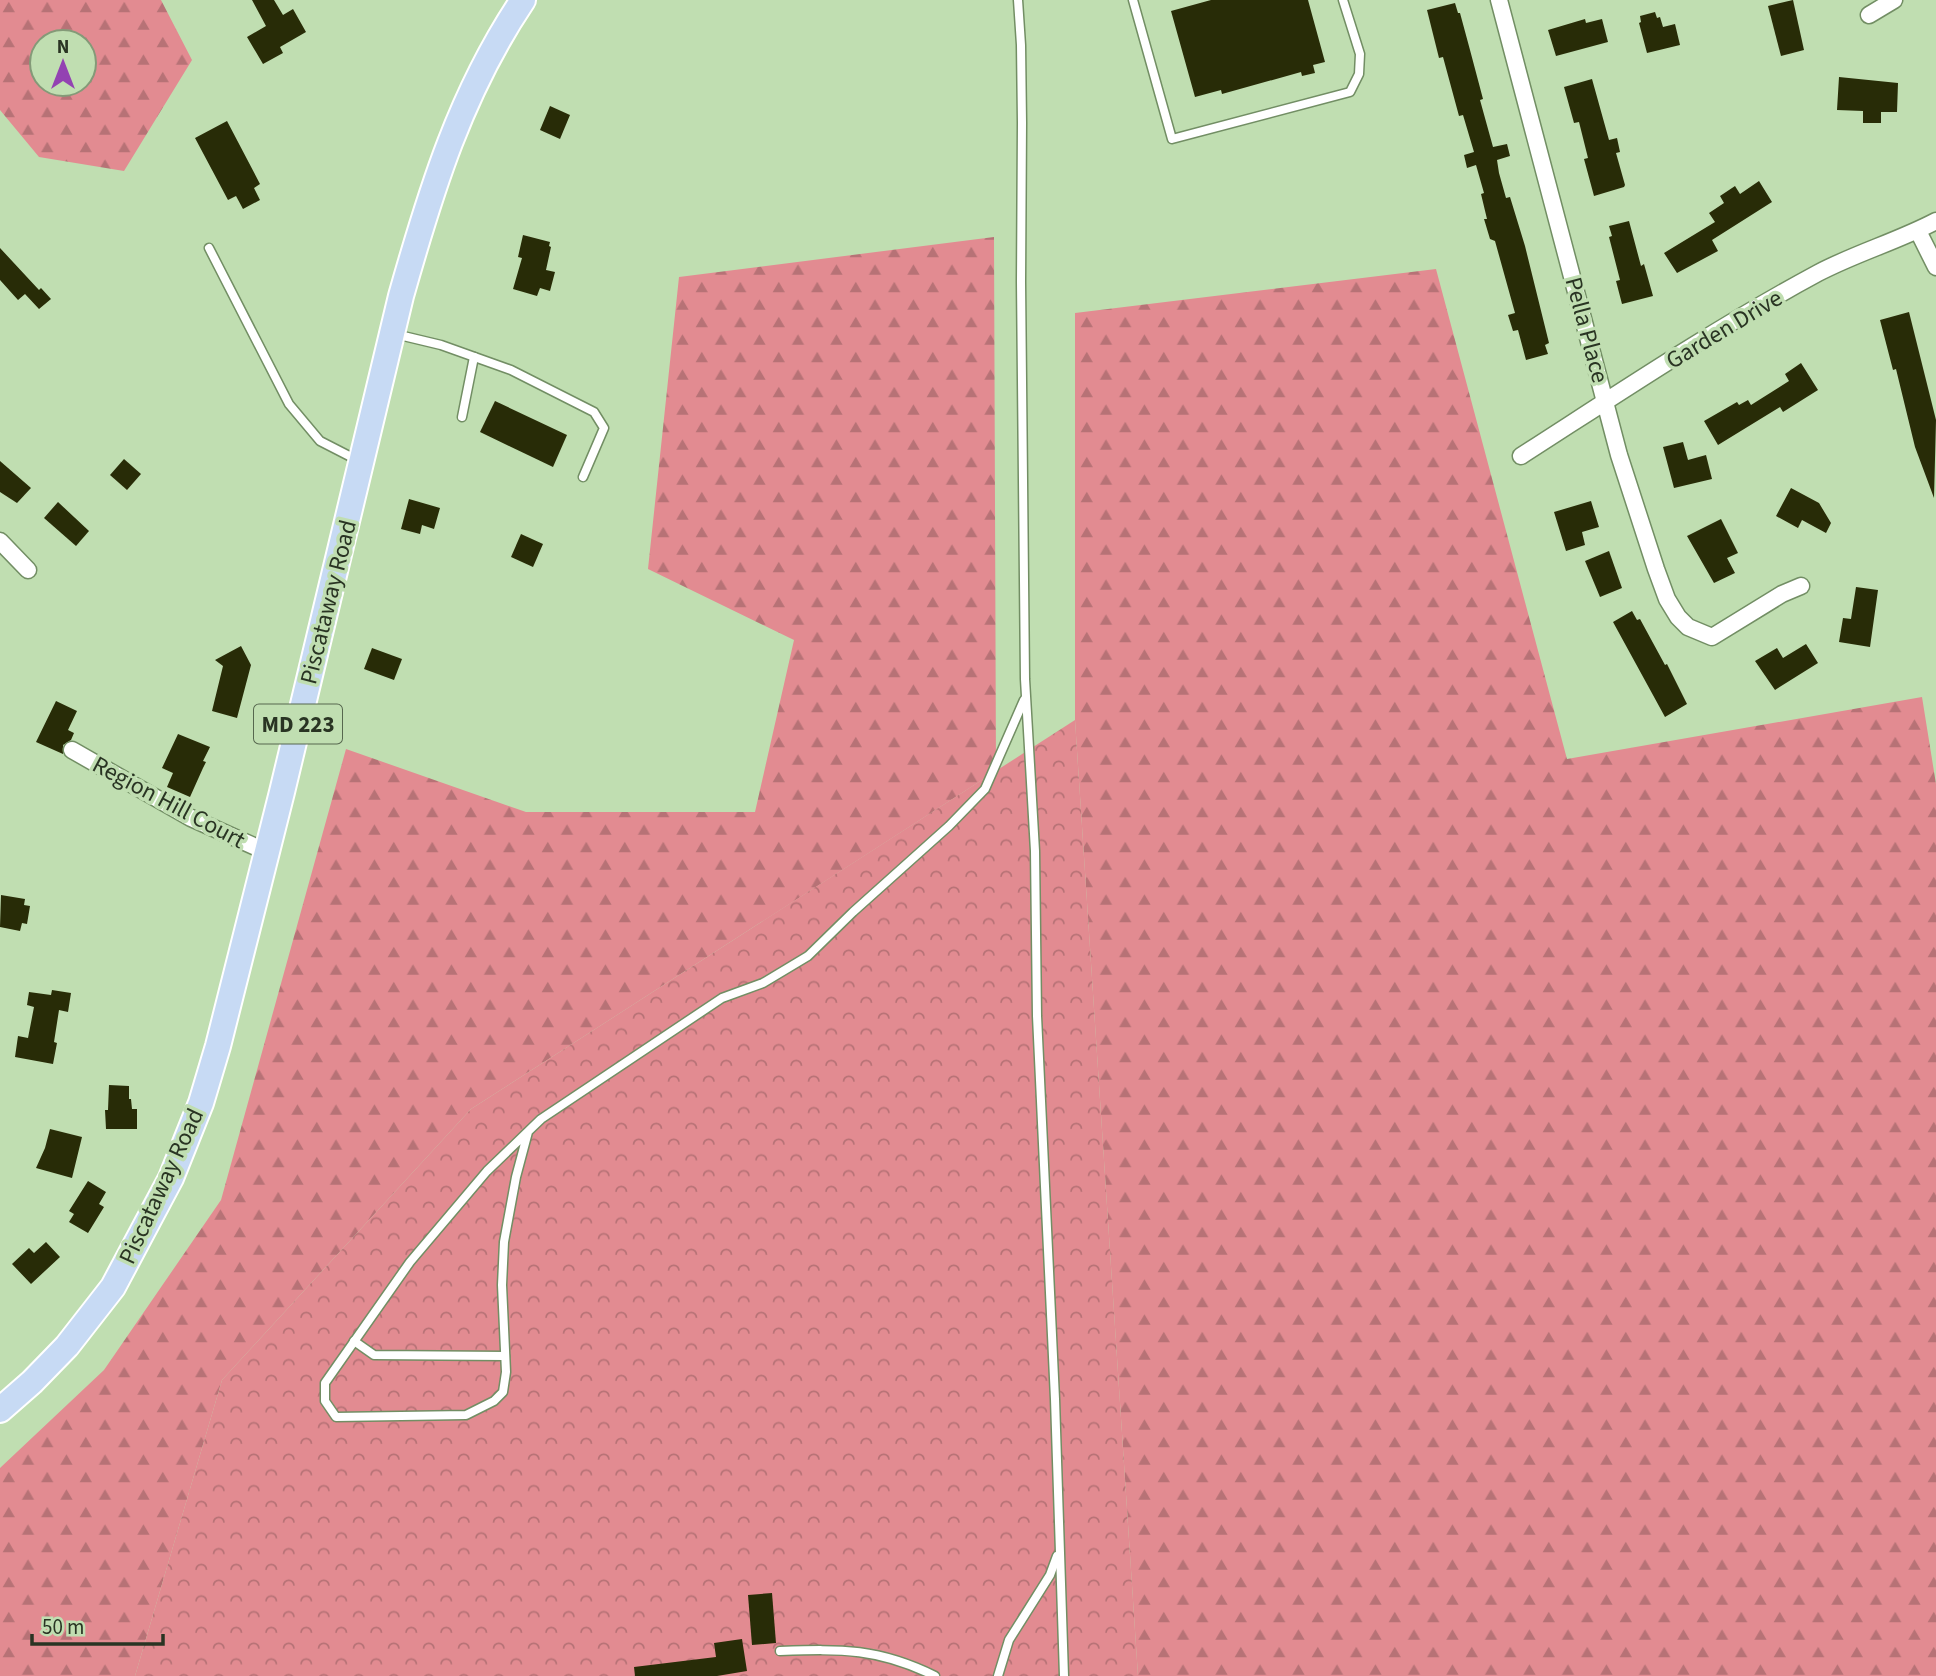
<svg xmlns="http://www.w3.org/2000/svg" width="1936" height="1676" font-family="'Source Sans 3',sans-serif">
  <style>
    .forest { fill: url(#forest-firs); fill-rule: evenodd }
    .park { fill: url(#park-crowns) }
    .building { fill: #282c07 }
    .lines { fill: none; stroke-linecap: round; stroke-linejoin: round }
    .service-casing { stroke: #728e64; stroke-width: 11 }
    .minor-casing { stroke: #728e64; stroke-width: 19 }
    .primary-casing { stroke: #fff; stroke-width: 28 }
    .service { stroke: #fff; stroke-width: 8 }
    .minor { stroke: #fff; stroke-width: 16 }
    .primary { stroke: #c7daf4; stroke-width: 24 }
    .labels { text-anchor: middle; stroke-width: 7; stroke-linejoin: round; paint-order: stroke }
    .shield { fill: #c0deb1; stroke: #56674e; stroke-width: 2 }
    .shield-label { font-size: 23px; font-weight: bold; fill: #293423 }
    .street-label { font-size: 24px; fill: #293423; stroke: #c0deb1 }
  </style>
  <defs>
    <pattern id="forest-firs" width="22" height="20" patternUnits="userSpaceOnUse" patternTransform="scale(1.75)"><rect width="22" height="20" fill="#e28b91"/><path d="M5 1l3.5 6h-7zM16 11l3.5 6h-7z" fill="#b77276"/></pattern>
    <pattern id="park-crowns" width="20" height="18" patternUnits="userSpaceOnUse" patternTransform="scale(1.75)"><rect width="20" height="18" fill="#e28b91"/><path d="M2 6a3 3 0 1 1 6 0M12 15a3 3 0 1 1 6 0" fill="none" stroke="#b77276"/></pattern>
  </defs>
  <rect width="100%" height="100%" fill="#c0deb1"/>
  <g class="forest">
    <path d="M0,0H161L192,60L124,171L39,157L0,110ZM84,42V84H42V42Z"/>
    <path d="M994,237L996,771L471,1109L222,1380L135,1676H0V1468L104,1370L221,1200L346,749L526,812H755L794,640L648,569L679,277Z"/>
    <path d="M1436,269L1567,759L1922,697L1936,784V1676H1138L1075,720V313Z"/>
  </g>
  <path class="park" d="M1075,720L1138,1676H135L222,1380L471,1109Z"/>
  <g class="building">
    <path d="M252,0H274L283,15L293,9L306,32L280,47L283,53L263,64L247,37L266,26Z"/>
    <path d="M1211,0H1308L1325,62L1313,65L1315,73L1302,76L1301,72L1222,94L1221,90L1195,97L1171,11Z"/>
    <path d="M1793,0L1804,50L1781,56L1768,6Z"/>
    <path d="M1455,3L1458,13H1460L1470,50L1483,99L1480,100L1493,147L1507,144L1510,156L1497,160L1499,173L1506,198L1510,197L1525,246L1549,343L1545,345L1548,354L1526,360L1518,330L1513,331L1508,315L1515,313L1495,241L1490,239L1484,219H1487L1481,194L1484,193L1476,165L1467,168L1464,155L1474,152L1463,115L1459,116L1443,57L1439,58L1427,10Z"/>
    <path d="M1655,12L1657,18L1660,17L1663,27L1675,24L1680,45L1647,53L1639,23L1641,22L1640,16Z"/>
    <path d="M1585,19L1586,23L1602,19L1608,42L1556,56L1548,30Z"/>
    <path d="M1839,77L1898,83L1897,112H1881V123H1863V111L1837,110Z"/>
    <path d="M1592,79L1609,140L1617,138L1620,152L1616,153L1625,185L1624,187L1594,196L1584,159L1588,158L1579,122L1574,123L1564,87Z"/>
    <path d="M550,106L570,115L560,139L540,130Z"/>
    <path d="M227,121L260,184L254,188L260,200L243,209L236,196L228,200L195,138Z"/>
    <path d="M1759,181L1772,202L1712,240L1718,251L1677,273L1664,253L1715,222L1709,213L1724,203L1720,196L1735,186L1740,194Z"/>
    <path d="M1629,221L1641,266L1644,264L1653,296L1622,304L1616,281L1620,280L1609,237L1612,236L1609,226Z"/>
    <path d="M523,235L550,242L549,246L551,247L546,270L555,272L550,291L540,288L537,296L513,289L522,258L518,257Z"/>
    <path d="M0,248L39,290L41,288L51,299L39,309L25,294L18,300L0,280Z"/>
    <path d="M1909,312L1936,420L1934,498L1915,447L1896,369L1893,370L1880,320Z"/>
    <path d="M1801,363L1818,390L1783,412L1780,407L1718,445L1704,421L1737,402L1739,405L1748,400L1751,405L1789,381L1785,374Z"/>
    <path d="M495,401L567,435L553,467L480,432Z"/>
    <path d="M1683,442L1688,460L1706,455L1712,479L1674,488L1663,447Z"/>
    <path d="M124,459L141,474L127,490L110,475Z"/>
    <path d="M0,461L31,488L17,503L0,492Z"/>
    <path d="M1791,488L1819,503L1831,523L1826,533L1802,520L1798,528L1776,516Z"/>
    <path d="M409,499L440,508L434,529L422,525L420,534L401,529Z"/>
    <path d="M1591,501L1599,527L1582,532L1585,545L1566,551L1554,512Z"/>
    <path d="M58,502L89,531L76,546L44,518Z"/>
    <path d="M1721,519L1738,553L1727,558L1735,573L1714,583L1687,536Z"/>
    <path d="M521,534L543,544L533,567L511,557Z"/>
    <path d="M1609,551L1622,588L1600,597L1585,561Z"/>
    <path d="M1856,587L1878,590L1870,647L1839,642L1843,618L1851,619Z"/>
    <path d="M1632,611L1637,620L1640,619L1665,665L1667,664L1687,704L1665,717L1613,622Z"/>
    <path d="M1806,644L1818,663L1775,690L1755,661L1777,648L1783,658Z"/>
    <path d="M241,646L251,665L237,718L212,711L223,666L215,660Z"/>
    <path d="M372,648L402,659L394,680L364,669Z"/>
    <path d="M56,701L77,711L68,730L74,733L71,740L63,745V754L36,742Z"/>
    <path d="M178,734L210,747L203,761L206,762L203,768L190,797L167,787L173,773L162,768Z"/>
    <path d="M1,895L25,899L24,905L30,906L27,924L22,923L20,931L0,927Z"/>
    <path d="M52,990L71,993L68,1012L59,1010L54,1042L57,1043L53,1064L15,1057L18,1036L28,1038L34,1007L27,1005L29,992L51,995Z"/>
    <path d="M109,1085L129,1086V1099H131L132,1109H137V1129H106L105,1110H108Z"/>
    <path d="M50,1129L82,1137L72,1178L36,1168L45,1148Z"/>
    <path d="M88,1181L106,1192L99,1204L104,1207L88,1233L69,1222L74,1214L69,1211Z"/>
    <path d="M46,1242L60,1257L31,1284L12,1264L29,1248L34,1253Z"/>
    <path d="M772,1593L776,1643L752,1645L748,1595Z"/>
    <path d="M742,1639L747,1671L717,1676H635L634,1667L716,1657L714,1643Z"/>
  </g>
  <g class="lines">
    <g class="service-casing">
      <g id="service">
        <path d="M1018,0L1021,45L1022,123L1021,282L1025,679L1035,851L1037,1016L1055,1399L1064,1676"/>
        <path d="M1133,0L1172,139L1350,92L1359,74L1360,54L1343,0"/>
        <path d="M209,248L289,404L320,441L359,461"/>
        <path d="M395,334L441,345L511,370L594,412L604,428L583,477"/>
        <path d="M462,417L474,357"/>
        <path d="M528,1132L516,1177L504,1242L502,1285L506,1372L503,1392L494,1401L466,1415L336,1417L325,1401V1383L410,1262L487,1171L541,1119L722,998L763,983L808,956L853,912L949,826L985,789L1024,700"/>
        <path d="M354,1341L374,1355L505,1356"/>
        <path d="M780,1651C842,1649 878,1648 935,1676"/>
        <path d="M998,1676L1009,1640L1050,1575L1057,1556"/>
      </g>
    </g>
    <g class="minor-casing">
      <g id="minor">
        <path d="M1499,0L1619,455L1656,569L1667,599L1678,617L1688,627L1712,637L1782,594L1801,586"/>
        <path d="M1869,15L1894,0"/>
        <path d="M1918,231L1936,267"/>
        <path d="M1521,456C1619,393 1716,328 1818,273C1856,253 1898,241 1936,221"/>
        <path d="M0,541L28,570"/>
        <path d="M72,750L191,818L267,852"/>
      </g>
    </g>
    <g class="primary-casing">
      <path id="primary" d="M0,1410L32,1382L67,1346L113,1287L171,1178L201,1103L218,1046L282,792L401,296C431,190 461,92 523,0"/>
    </g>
    <use href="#service" class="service"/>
    <use href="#minor" class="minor"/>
    <use href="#primary" class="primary"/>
  </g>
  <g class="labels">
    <rect class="shield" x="254" y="704.5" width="88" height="39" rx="5"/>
    <g class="shield-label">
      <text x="298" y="732">MD 223</text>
    </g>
    <g class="street-label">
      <text transform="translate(1724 329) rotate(-31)" y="8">Garden Drive</text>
      <text transform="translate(1587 330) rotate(75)" y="8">Pella Place</text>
      <text transform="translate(328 602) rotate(-76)" y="8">Piscataway Road</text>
      <text transform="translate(169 802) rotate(28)" y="8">Region Hill Court</text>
      <text transform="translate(161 1186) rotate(-65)" y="8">Piscataway Road</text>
    </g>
  </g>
  <g transform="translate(63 63)"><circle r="33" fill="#c0deb1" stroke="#849a78" stroke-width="2"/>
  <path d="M0-5L12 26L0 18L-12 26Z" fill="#9342b2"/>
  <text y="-10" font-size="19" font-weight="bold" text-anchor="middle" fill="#293423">N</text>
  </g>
  <path d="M32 1634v10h131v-10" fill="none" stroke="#293423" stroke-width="3.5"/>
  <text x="42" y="1634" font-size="21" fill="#293423" stroke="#c0deb1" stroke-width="5" paint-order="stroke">50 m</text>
</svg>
